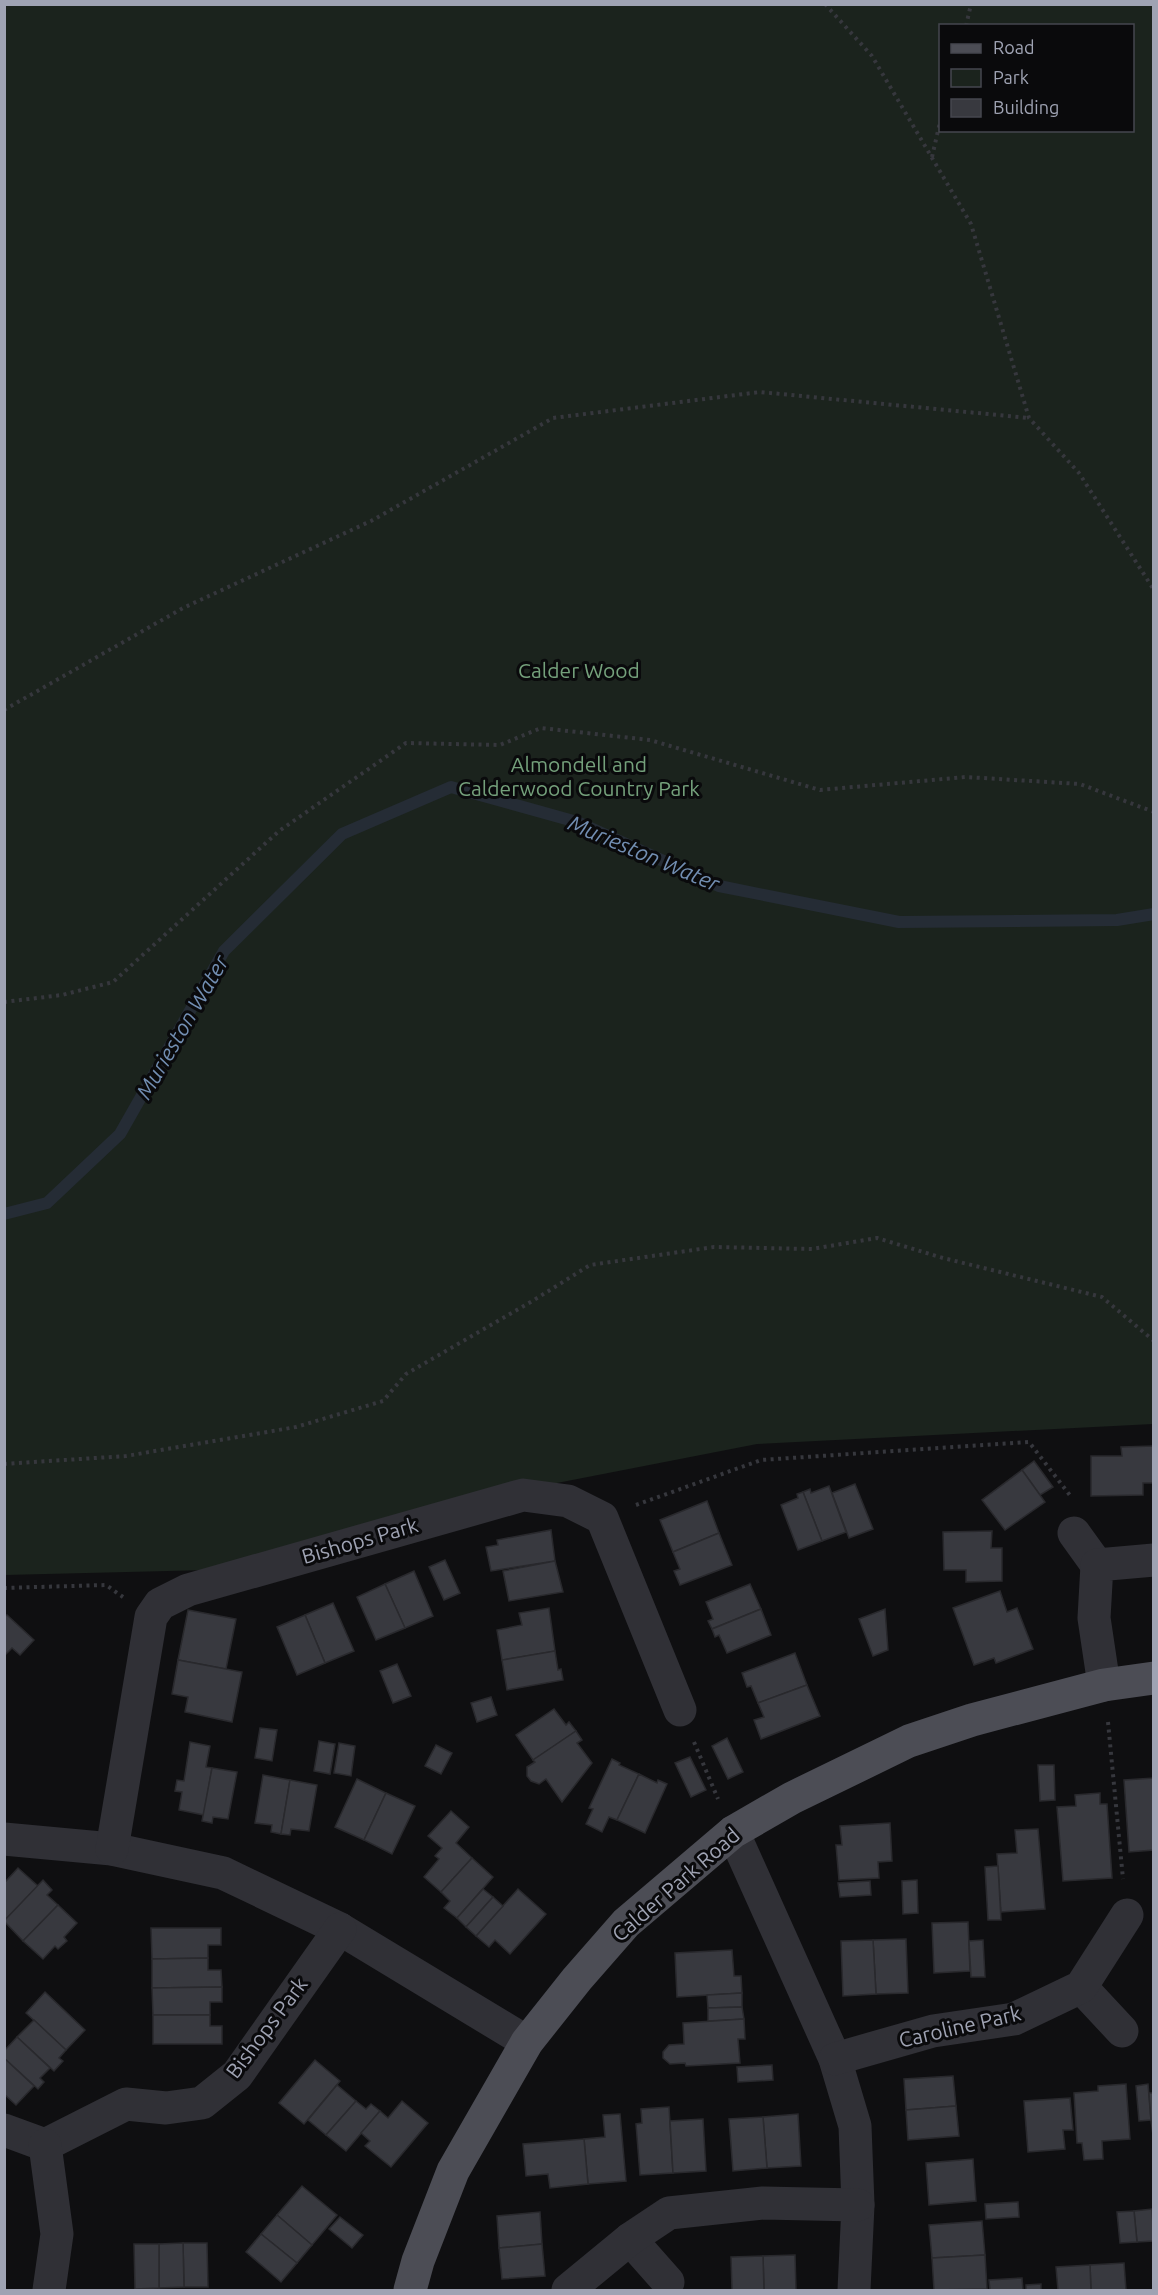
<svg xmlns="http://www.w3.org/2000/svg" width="1158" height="2295" font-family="Ubuntu,sans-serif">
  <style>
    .green { fill: #1b231d; fill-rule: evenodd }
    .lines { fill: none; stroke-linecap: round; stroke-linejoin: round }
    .stream { stroke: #252c35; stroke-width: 12 }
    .building { fill: #38393f; stroke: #29292d; stroke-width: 1.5 }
    .path { stroke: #36373d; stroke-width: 4; stroke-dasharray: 3 4.5; stroke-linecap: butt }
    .minor { stroke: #303036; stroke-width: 33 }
    .major { stroke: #4c4d55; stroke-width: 33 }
    .labels { text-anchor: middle; stroke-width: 6; stroke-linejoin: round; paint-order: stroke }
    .park-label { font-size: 21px; fill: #74a07b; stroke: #0a0a0c }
    .street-label { font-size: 21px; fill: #9fa3b3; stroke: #0a0a0c }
    .water-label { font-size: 22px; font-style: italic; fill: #728eb2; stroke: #0a0a0c }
  </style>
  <rect width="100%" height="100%" fill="#0f0f11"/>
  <path class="green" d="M4,5H1153V1424L757,1444L521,1490L209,1570L5,1575ZM940,26H1132V130H940Z"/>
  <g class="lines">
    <path class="stream" d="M4,1214L47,1203L120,1134L224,951L342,834L451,787L577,822L719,886L899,922L1117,920L1154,914"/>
  </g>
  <g class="building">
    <path d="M1154,1446V1483H1143V1495L1091,1496V1456H1122L1121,1447Z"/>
    <path d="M1034,1461L1053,1487L1040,1495L1022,1470Z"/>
    <path d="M1022,1470L1045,1502L1005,1530L982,1500Z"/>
    <path d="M855,1484L873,1529L849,1538L832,1493Z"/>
    <path d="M829,1486L846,1532L822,1541L803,1492L810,1489L811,1493Z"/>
    <path d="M803,1492L822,1541L798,1550L781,1505L798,1498L797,1494Z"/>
    <path d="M707,1501L719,1533L673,1552L660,1520Z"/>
    <path d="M551,1530L555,1561L491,1571L486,1547L498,1545L497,1540Z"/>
    <path d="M992,1531L991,1548H1002V1581L966,1582V1570H944L943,1532Z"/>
    <path d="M719,1533L732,1565L680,1585L674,1571L680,1569L673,1552Z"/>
    <path d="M445,1560L460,1593L444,1600L429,1567Z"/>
    <path d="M555,1561L563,1592L509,1601L503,1571Z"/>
    <path d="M414,1571L433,1616L405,1628L385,1584Z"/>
    <path d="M385,1584L405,1628L376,1640L357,1597Z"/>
    <path d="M750,1584L761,1609L712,1629L708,1621L713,1619L706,1602Z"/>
    <path d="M1000,1591L1007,1612L1017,1608L1033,1649L996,1663L994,1658L974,1665L953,1608Z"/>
    <path d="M333,1603L354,1651L325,1663L305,1615Z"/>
    <path d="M549,1608L555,1651L502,1660L497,1630L522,1625L519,1613Z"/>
    <path d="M761,1609L771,1635L727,1653L719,1635L715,1637L712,1629Z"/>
    <path d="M885,1609L888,1650L873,1656L859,1619Z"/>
    <path d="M188,1610L236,1619L226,1669L178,1660Z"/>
    <path d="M7,1615L34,1640L20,1655L12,1648L4,1656V1617Z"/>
    <path d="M305,1615L325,1663L297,1675L277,1627Z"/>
    <path d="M555,1651L558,1670L561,1669L563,1680L507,1690L502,1660Z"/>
    <path d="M795,1653L807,1685L758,1703L751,1686L747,1687L742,1673Z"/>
    <path d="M178,1660L242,1672L232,1722L185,1712L188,1697L172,1694Z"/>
    <path d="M397,1664L411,1696L393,1703L380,1671Z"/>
    <path d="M807,1685L820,1716L761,1739L754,1720L764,1717L758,1703Z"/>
    <path d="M491,1697L497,1715L477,1722L471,1703Z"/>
    <path d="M554,1709L566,1725L569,1722L576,1731L533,1760L516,1735Z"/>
    <path d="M260,1728L277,1730L272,1761L255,1758Z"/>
    <path d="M576,1731L582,1740L577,1743L592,1763L562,1802L546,1779L539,1784L531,1781L527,1776V1767L535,1762L533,1760Z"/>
    <path d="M727,1738L743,1772L728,1779L712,1746Z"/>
    <path d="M319,1741L335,1744L330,1774L314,1771Z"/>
    <path d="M190,1742L210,1746L206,1767L212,1768L204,1815L179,1810L182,1792L175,1791L177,1780L184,1781Z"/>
    <path d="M339,1743L355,1746L351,1776L334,1773Z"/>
    <path d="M436,1745L452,1753L441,1774L425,1766Z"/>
    <path d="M690,1757L706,1790L691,1797L675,1763Z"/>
    <path d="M612,1759L620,1763L619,1765L639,1774L617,1820L609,1817L602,1832L586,1824L593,1809L589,1808Z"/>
    <path d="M1038,1765H1054L1055,1800L1040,1801Z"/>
    <path d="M212,1768L237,1772L228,1819L213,1817L212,1823L202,1821Z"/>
    <path d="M639,1774L657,1783L658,1780L667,1784L645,1833L617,1820Z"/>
    <path d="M263,1775L290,1780L281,1834L271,1832L272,1825L255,1823Z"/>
    <path d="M1154,1778V1850L1129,1852L1124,1780Z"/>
    <path d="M357,1779L386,1793L364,1840L335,1827Z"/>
    <path d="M290,1780L317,1785L309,1831L291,1829L290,1835L281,1834Z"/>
    <path d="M386,1793L415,1806L392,1854L364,1840Z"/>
    <path d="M1100,1793V1804H1107L1112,1878L1063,1881L1057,1807L1076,1806L1075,1795Z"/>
    <path d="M451,1811L469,1827L456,1843L472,1858L441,1892L424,1877L439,1859L435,1856L442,1848L428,1836Z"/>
    <path d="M890,1823L892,1861L878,1862L879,1878L839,1880L836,1845H842L840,1826Z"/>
    <path d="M1038,1829L1045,1909L1001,1912L997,1854L1017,1853L1015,1830Z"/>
    <path d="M472,1858L493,1877L457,1918L444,1908L450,1901L441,1892Z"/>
    <path d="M998,1866L1001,1920H988L985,1867Z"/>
    <path d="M18,1868L38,1886L4,1921V1880L6,1881Z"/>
    <path d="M43,1880L52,1890L47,1895L58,1905L23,1941L4,1921Z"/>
    <path d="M917,1880L918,1913L903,1914L902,1881Z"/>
    <path d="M870,1881L871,1895L840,1897L838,1883Z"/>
    <path d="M483,1889L493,1897L466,1927L457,1918Z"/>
    <path d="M518,1889L546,1914L510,1954L495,1940L489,1947L476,1936Z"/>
    <path d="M493,1897L503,1906L476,1936L466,1927Z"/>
    <path d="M58,1905L77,1923L64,1937L67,1941L58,1949L55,1946L43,1959L23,1941Z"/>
    <path d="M968,1922L970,1971L934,1973L932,1923Z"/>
    <path d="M151,1928H221V1945H208V1958L152,1959Z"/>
    <path d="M906,1939L908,1993L876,1994L873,1940Z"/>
    <path d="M873,1940L876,1994L843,1996L841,1941Z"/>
    <path d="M983,1940L985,1977H971L969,1941Z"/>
    <path d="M732,1950L734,1976H741L742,1993L677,1997L675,1953Z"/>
    <path d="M208,1958V1970H221L222,1987L152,1988V1959Z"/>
    <path d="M222,1987V2002H210V2015H153L152,1988Z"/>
    <path d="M45,1992L85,2030L66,2050L26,2013Z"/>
    <path d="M742,1993V2007L708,2008L707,1995Z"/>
    <path d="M742,2007L744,2019L708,2021V2008Z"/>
    <path d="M153,2015H210V2026H222V2044H153Z"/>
    <path d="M744,2019L745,2039H738L740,2063L686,2066L685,2063L670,2064L663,2058V2052L669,2045L684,2044L683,2023Z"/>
    <path d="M34,2020L66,2050L59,2058L63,2061L54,2071L17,2037Z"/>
    <path d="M17,2037L50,2068L40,2078L44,2082L38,2089L4,2058V2051Z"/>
    <path d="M4,2058L34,2086L16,2105L4,2094Z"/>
    <path d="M315,2060L340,2081L304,2124L279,2103Z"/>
    <path d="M772,2065L773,2080L738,2082L737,2067Z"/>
    <path d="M953,2076L956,2106L906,2110L904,2079Z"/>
    <path d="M1126,2084L1130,2139L1102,2141L1103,2159L1084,2160L1082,2143H1077L1074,2093L1098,2091V2086Z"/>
    <path d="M1148,2084L1151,2120L1139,2121L1136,2086Z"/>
    <path d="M337,2085L356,2101L326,2135L308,2120Z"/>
    <path d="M1149,2093H1154V2143L1151,2120Z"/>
    <path d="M1070,2098L1073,2130H1063L1065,2149L1028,2152L1024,2101Z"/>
    <path d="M356,2101L366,2109L371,2104L380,2111L346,2151L326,2135Z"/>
    <path d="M402,2101L428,2123L391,2167L365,2146L370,2141L361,2133L380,2111L388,2118Z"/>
    <path d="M956,2106L959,2136L908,2140L906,2110Z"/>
    <path d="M669,2107L673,2173L640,2175L636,2124L642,2123L641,2109Z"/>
    <path d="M620,2114L626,2181L588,2184L584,2139L605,2137L603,2115Z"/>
    <path d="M798,2114L801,2166L767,2168L763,2117Z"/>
    <path d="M763,2117L767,2168L733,2171L729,2119Z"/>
    <path d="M703,2119L706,2171L673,2173L670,2121Z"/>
    <path d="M584,2139L588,2184L550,2188L548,2174L526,2176L523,2144Z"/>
    <path d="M973,2159L976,2201L929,2205L926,2163Z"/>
    <path d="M302,2186L337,2215L312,2245L277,2215Z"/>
    <path d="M1018,2202L1019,2217L986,2219L985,2204Z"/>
    <path d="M1152,2209L1154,2241L1137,2242L1134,2211Z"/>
    <path d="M1134,2211L1137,2242L1120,2243L1117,2212Z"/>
    <path d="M540,2212L542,2244L499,2248L497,2216Z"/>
    <path d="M277,2215L312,2245L297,2263L261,2234Z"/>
    <path d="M340,2217L363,2235L352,2248L329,2229Z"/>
    <path d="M982,2221L985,2255L932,2258L929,2225Z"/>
    <path d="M261,2234L297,2263L281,2282L246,2252Z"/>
    <path d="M183,2243H207L208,2287H184Z"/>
    <path d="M183,2243L184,2287L159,2288V2244Z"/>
    <path d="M134,2244H159V2288L135,2289Z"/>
    <path d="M542,2244L545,2276L502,2279L499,2248Z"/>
    <path d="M795,2255L796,2290H764L763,2256Z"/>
    <path d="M985,2255L987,2289L934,2290L932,2258Z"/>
    <path d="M763,2256L764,2290H732L731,2257Z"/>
    <path d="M1124,2263L1126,2290H1091L1090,2265Z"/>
    <path d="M1090,2265L1091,2290H1058L1056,2267Z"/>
    <path d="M1022,2278L1023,2290H990L989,2280Z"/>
    <path d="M1041,2284V2290H1026V2285Z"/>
  </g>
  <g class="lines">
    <g class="path">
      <path d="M825,4L872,56L971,224L1029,418L1079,473L1154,590"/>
      <path d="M966,26L971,4"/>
      <path d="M932,157L940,122"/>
      <path d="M4,710L183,608L371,521L553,418L760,392L1029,418"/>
      <path d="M4,1002L62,995L113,982L279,831L406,743L500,745L541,728L650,740L820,790L966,777L1080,784L1154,812"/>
      <path d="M4,1464L126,1456L296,1427L383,1401L406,1374L534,1300L590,1265L714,1247L812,1249L877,1238L943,1258L1102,1297L1154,1341"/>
      <path d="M636,1505L761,1460L1029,1442L1072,1498"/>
      <path d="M4,1588L106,1585L123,1597"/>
      <path d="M1108,1722L1123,1879"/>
      <path d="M694,1742L718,1799"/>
    </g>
    <g class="minor">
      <path d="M1074,1533L1097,1565"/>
      <path d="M1104,1685L1094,1618L1097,1565L1154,1560"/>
      <path d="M733,1832L835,2059L855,2126L858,2205L854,2290"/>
      <path d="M4,1839L112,1849L223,1873L340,1929L527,2042"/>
      <path d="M112,1849L151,1617L160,1604L188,1590L523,1495L568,1501L602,1518L680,1710"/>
      <path d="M1081,1987L1122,2031"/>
      <path d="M835,2059L933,2031L1014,2019L1081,1987L1127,1915"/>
      <path d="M4,2130L45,2145L126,2104L166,2108L202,2103L237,2075L340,1929"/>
      <path d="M45,2145L57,2234L49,2290"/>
      <path d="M630,2239L668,2282"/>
      <path d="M568,2290L630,2239L669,2213L763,2203L858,2205"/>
    </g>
    <path class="major" d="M410,2290L418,2261L453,2171L527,2042L577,1979L626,1923L733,1832L792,1798L909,1741L972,1720L1104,1685L1154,1678"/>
  </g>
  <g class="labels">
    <g class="park-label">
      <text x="579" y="678">Calder Wood</text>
      <text x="579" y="772">Almondell and<tspan x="579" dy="24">Calderwood Country Park</tspan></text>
    </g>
    <g class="street-label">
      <text transform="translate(360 1541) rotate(-16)" y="7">Bishops Park</text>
      <text transform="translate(676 1885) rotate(-41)" y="7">Calder Park Road</text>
      <text transform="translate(960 2027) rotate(-13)" y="7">Caroline Park</text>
      <text transform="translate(267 2028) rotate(-53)" y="7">Bishops Park</text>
    </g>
    <g class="water-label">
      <text transform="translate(644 853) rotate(23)" y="8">Murieston Water</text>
      <text transform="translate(182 1027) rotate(-60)" y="8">Murieston Water</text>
    </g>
  </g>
  <rect width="1158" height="2295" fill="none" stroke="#9fa3b3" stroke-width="12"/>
  <rect x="939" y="24" width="195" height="108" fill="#0a0a0c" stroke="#46474f" stroke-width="1.5"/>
  <rect x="951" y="44" width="30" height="9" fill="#4c4d55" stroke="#46474f" stroke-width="1.5"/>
  <text x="993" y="54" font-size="18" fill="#9fa3b3">Road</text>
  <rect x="951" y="69" width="30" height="18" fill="#1b231d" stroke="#46474f" stroke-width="1.5"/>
  <text x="993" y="84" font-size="18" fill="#9fa3b3">Park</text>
  <rect x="951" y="99" width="30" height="18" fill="#38393f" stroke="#46474f" stroke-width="1.5"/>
  <text x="993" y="114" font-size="18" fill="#9fa3b3">Building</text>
</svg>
